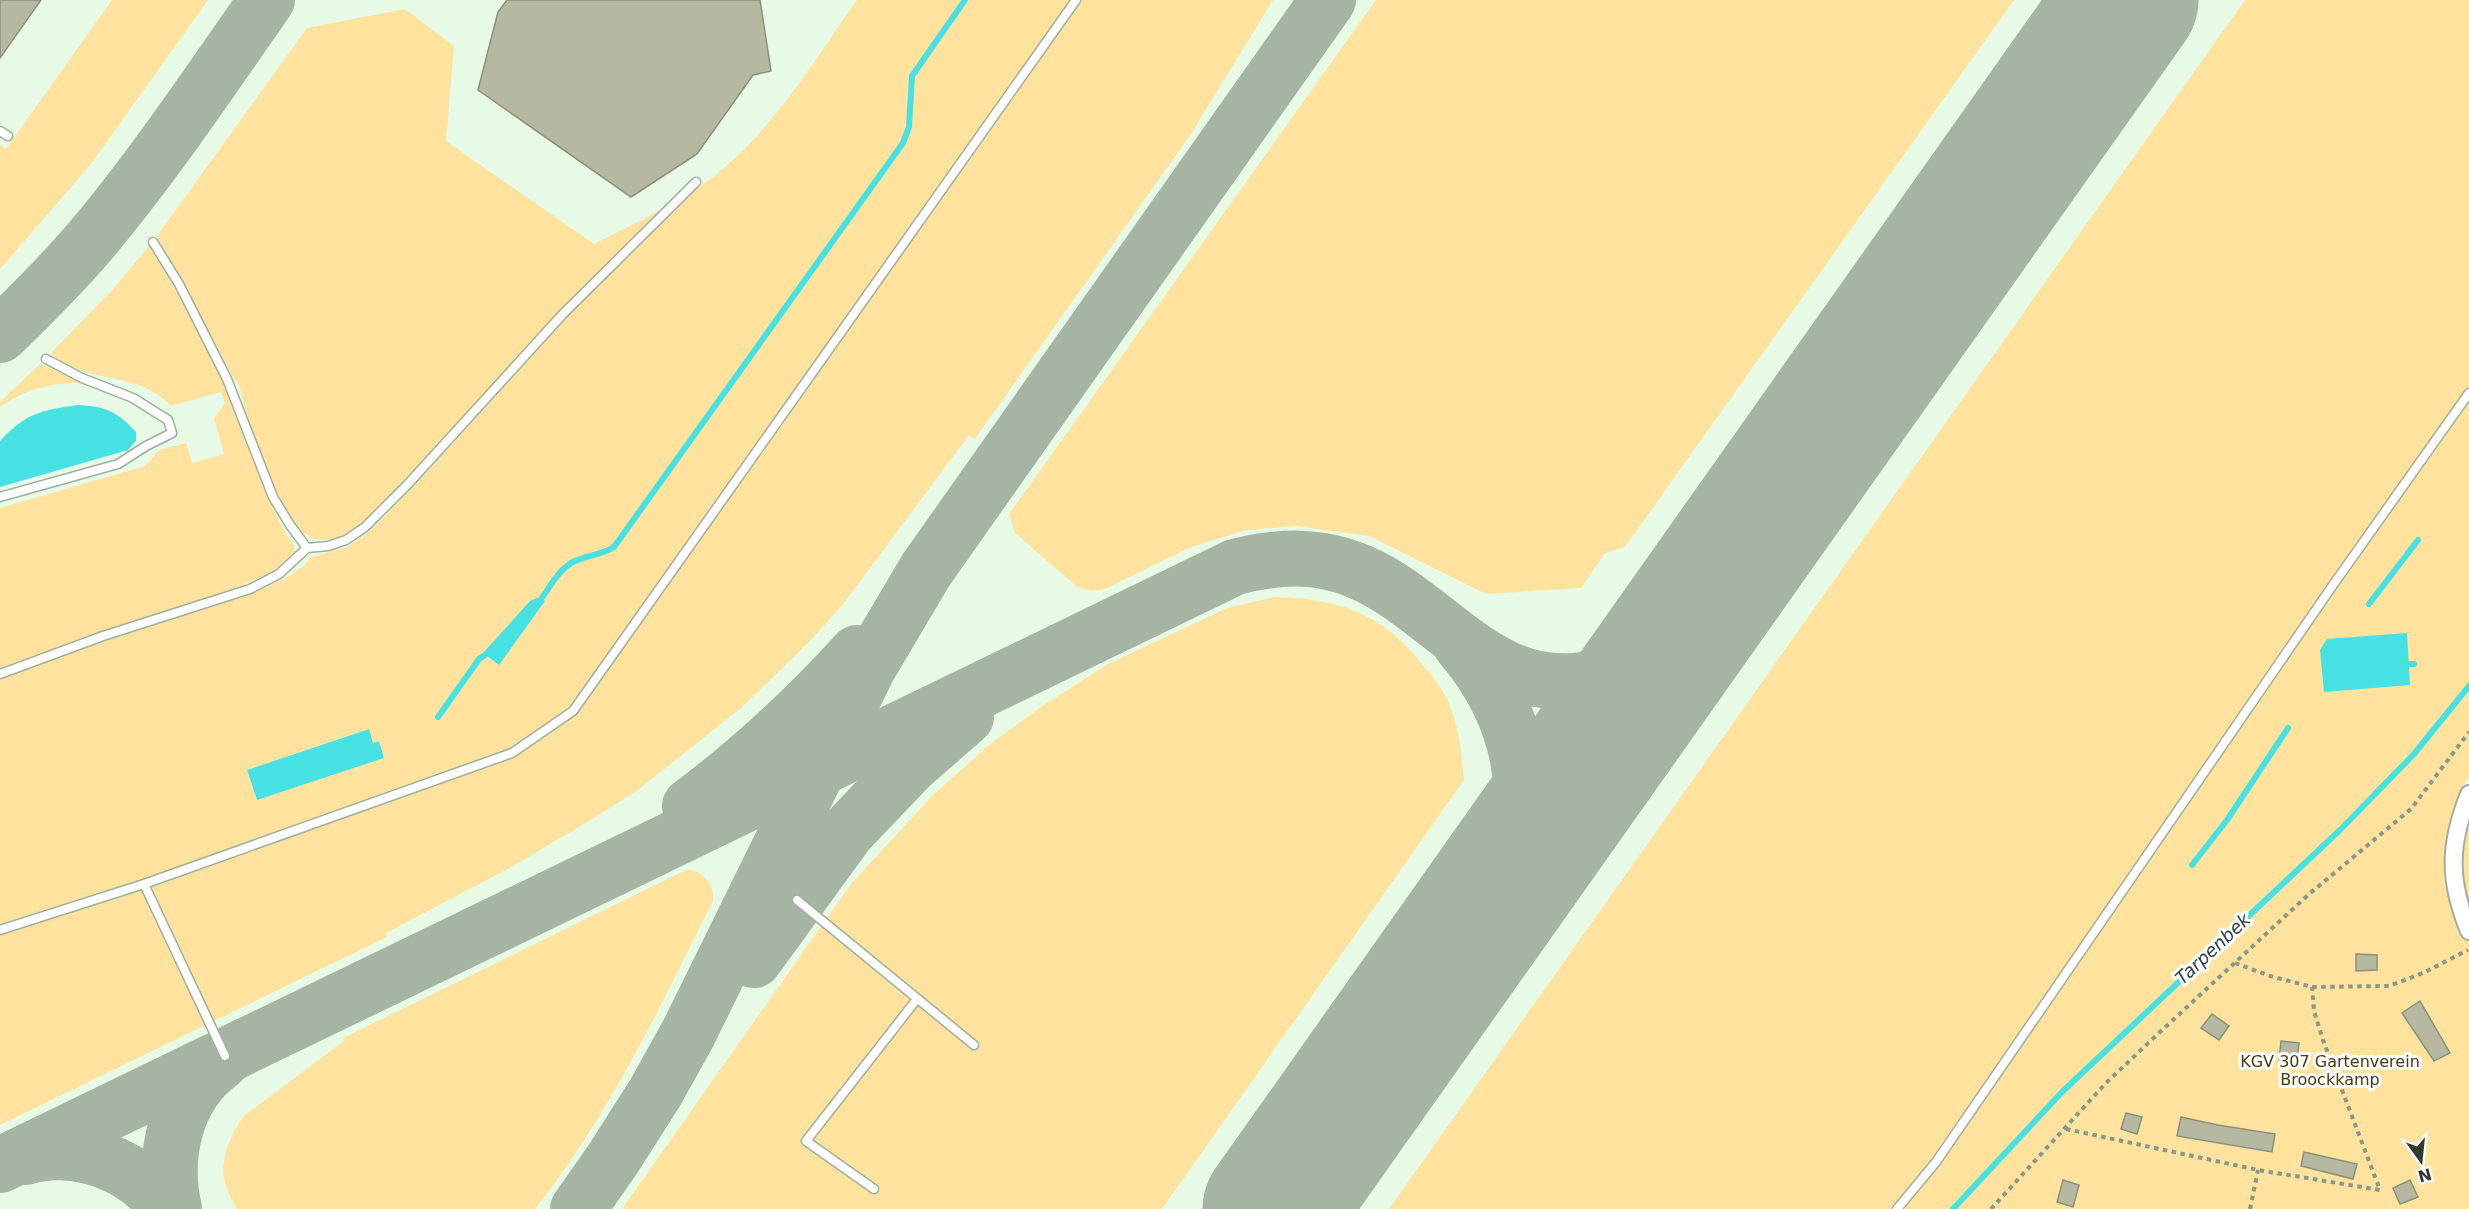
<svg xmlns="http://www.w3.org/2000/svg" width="2469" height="1209" font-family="'DejaVu Sans',sans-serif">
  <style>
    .green { fill: #ffe29e; fill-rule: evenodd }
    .water { fill: #47e1e4 }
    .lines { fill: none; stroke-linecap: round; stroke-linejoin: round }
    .stream { stroke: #47e1e4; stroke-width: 6 }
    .taxiway { stroke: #a6b4a4; stroke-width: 56 }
    .runway { stroke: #a6b4a4; stroke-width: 141 }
    .building { fill: #b5b9a1; stroke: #8d9079; stroke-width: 1.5 }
    .service-casing { stroke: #9eb09c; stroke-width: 11 }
    .minor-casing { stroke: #9eb09c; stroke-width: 20 }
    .path { stroke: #8a9789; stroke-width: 4; stroke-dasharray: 4.5 4.5; stroke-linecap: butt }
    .service { stroke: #fff; stroke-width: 8 }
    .minor { stroke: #fff; stroke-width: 16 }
    .labels { text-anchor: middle; stroke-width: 6; stroke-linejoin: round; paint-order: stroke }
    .park-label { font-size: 16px; fill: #4a3a10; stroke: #fff }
    .water-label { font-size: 18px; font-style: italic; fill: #274141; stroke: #fff }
  </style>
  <rect width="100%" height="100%" fill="#e7fae5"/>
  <g class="green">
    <path d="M112,0H208L91,164L0,269V145L6,149Z"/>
    <path d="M857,0H1273L1191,134L975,439L969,435L841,607L804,647L741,708L638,790L589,821L508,869L386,933L387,937L0,1125V508L145,466L159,450L186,443L192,463L224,454L214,418L225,403L221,392L171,406C138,369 84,386 51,353L115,287L149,246C180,296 212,353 234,408C252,455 265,503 294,546L295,552C276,584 143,618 103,632C75,641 48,652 21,662L25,669L105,640L249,594L283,580L305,565L311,557L348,547L371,530L415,485L566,318L696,189C765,144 810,66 857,0ZM545,601L499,665L483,654V653ZM368,729L373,743L379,741L384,758L257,800L247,770Z"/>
    <path d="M1376,0H2014L1625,547L1605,553L1581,588L1486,594L1369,536L1296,526L1247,530L1191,547L1105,589L1092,591L1077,587L1015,533L1009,514Z"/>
    <path d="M2245,0H2469V777C2447,808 2442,849 2445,886L2462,885V860L2469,822V1209H1389Z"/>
    <path d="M405,9L454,46L446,141L594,244L659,211C590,281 522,352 456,424C432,450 409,475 385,500C372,513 360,527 343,535C331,541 316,542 305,534C278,512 255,441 245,408C241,395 241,385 232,375L157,236L307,28Z"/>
    <path d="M40,364L83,382C49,384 28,388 0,407V402Z"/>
    <path d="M1275,597C1340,599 1382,613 1423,665C1435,679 1447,694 1452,712C1460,734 1462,757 1464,780L1162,1209H622L851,884L933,795L990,744L1044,705L1108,664L1227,608Z"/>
    <path d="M688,869C705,873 714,884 713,901C660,1007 609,1116 535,1209H237C233,1201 227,1192 225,1183C219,1161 231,1133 244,1116L344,1041L343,1038Z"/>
  </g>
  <g class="water">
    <path d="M78,405C105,406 118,412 136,432V441L128,450L0,487V441C26,413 42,410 78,405Z"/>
    <path d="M537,598L545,601L499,665L483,653L530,601Z"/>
    <path d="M2407,633L2410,685L2324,692L2320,650L2327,639Z"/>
    <path d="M369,729L373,743L379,741L384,758L257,800L247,770Z"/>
  </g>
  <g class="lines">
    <g class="stream">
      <path d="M541,599C550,587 559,569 573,562C586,555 602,555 614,547L903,143L909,127L912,76L965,0"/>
      <path d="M2369,604L2418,540"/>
      <path d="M2409,664H2414"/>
      <path d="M438,717L479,659L485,655"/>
      <path d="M2192,865L2227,820L2288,728"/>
      <path d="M1953,1209L2062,1092L2341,829L2414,754L2469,686"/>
    </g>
    <g class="taxiway">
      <path d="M2123,7L2126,0"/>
      <path d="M0,335C32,304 63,273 92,239C155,164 210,81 267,0"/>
      <path d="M1461,645C1504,695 1530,760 1519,827C1516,849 1507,869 1499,889"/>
      <path d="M690,806C750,761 806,709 857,653"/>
      <path d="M754,960L847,832L911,765L966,717"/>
      <path d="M25,1157C78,1142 137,1165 168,1209"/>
      <path d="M0,1165L1235,567C1278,556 1319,554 1360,572C1412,594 1451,641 1501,666C1564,699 1637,675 1684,627"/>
      <path d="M174,1209C162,1156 175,1095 221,1062"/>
      <path d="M578,1209L613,1159L655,1093L689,1032L868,668L926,570L1328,0"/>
    </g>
    <path class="runway" d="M1273,1209L2128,0"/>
  </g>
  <g class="building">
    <path d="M0,0H41L0,58Z"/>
    <path d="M507,0H760L771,71L753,75L697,154L631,197L478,90L498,12Z"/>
    <path d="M2356,954L2377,955V970L2356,971Z"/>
    <path d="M2420,1001L2450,1053L2434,1061L2402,1013Z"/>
    <path d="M2212,1014L2229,1026L2219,1040L2201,1028Z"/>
    <path d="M2281,1041L2299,1043L2297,1061L2279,1060Z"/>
    <path d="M2126,1113L2142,1117L2137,1134L2121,1129Z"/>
    <path d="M2181,1117L2218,1125L2275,1134L2272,1152L2177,1136Z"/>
    <path d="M2304,1152L2357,1164L2353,1179L2301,1166Z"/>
    <path d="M2063,1180L2079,1185L2073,1207L2057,1202Z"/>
    <path d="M2410,1180L2418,1197L2400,1204L2393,1188Z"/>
  </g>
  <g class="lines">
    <g class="service-casing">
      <g id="service">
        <path d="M0,131L8,136"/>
        <path d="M153,242L179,284L227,379L273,497L290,525L307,548"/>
        <path d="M0,497L118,464L146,446L172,433L168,420L133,398L82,378L46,359"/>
        <path d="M0,674L103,636L250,589L279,574L307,548L328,546L346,540L365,527L408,484L562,315L696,182"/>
        <path d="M144,884L225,1056"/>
        <path d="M797,900L974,1045"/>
        <path d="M0,930L144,884L512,753L573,711L1076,0"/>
        <path d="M874,1189L806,1141L917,999"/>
        <path d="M1897,1209L1936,1162L2333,585L2469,393"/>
      </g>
    </g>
    <g class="minor-casing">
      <path id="minor" d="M2469,794C2449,844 2448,880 2469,931"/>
    </g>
    <g class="path">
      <path d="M2235,963L2270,976L2312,987L2389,986L2423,973L2468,950"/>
      <path d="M2066,1129L2258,1170L2380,1190L2323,1040L2314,1011L2312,987"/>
      <path d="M1991,1209L2106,1083L2160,1032L2308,895L2411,809L2469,732"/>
      <path d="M2250,1209L2258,1170"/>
    </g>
    <use href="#service" class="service"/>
    <use href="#minor" class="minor"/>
  </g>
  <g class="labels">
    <g class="park-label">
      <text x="2330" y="1067">KGV 307 Gartenverein<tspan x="2330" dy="18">Broockkamp</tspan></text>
    </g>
    <g class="water-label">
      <text transform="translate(2213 949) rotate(-43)" y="6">Tarpenbek</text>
    </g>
  </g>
  <g transform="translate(2421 1161) rotate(165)" stroke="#ffffff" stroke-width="4.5" paint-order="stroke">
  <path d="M0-4.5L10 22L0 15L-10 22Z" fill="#323931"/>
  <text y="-9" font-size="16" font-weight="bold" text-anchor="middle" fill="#323931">N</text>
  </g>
</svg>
